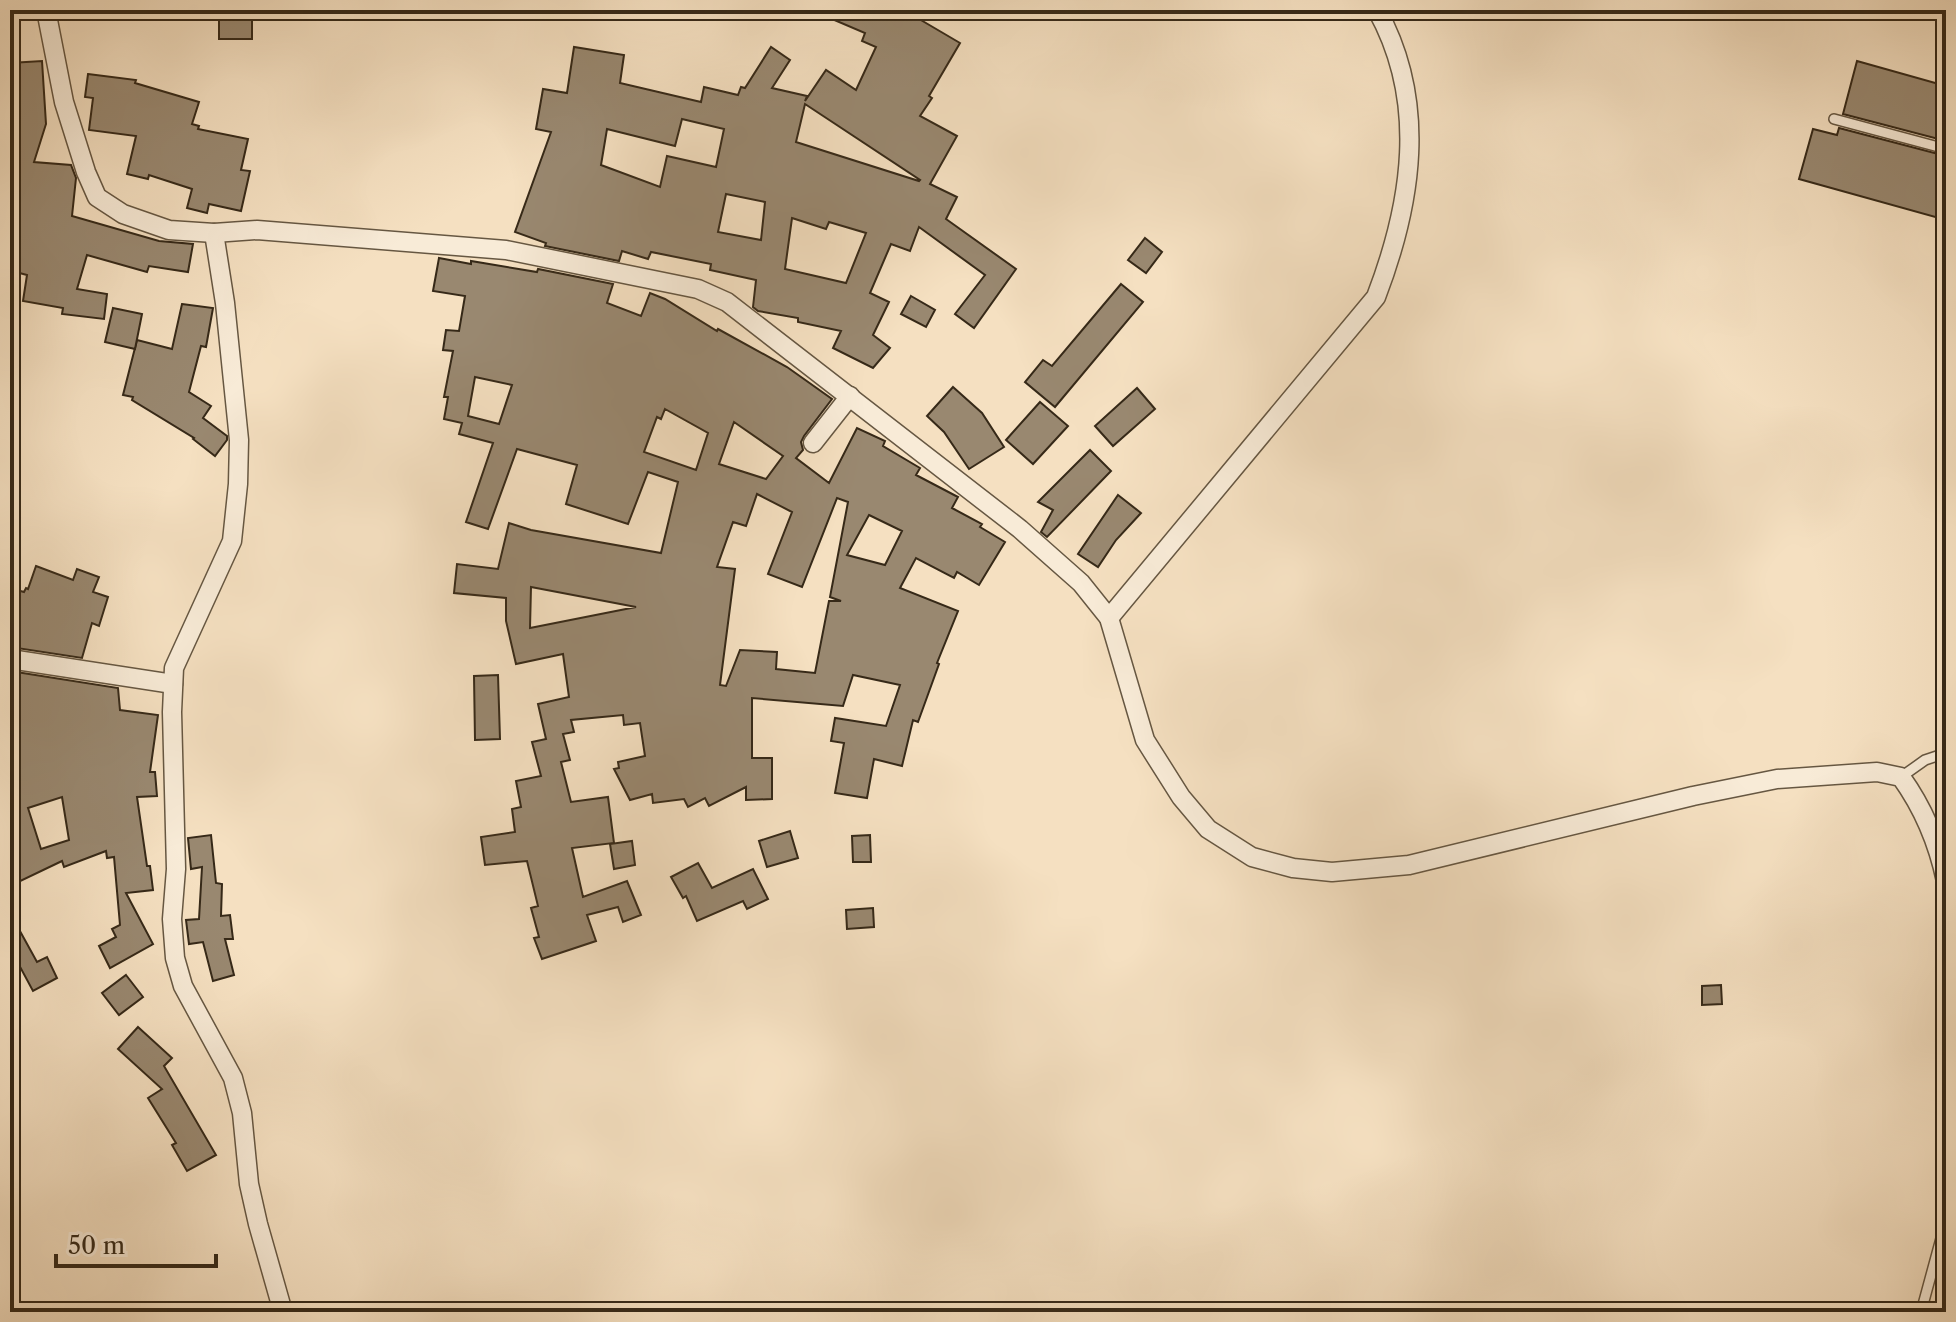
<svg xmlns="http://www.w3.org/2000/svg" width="1956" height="1322" font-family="'Libre Caslon Text',serif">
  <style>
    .building { fill: #998870; stroke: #362918; stroke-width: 2; fill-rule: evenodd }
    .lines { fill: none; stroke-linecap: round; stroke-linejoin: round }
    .lane-casing { stroke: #665742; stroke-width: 12 }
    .street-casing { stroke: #665742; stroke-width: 21 }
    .lane { stroke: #f8ebd7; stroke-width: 9 }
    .street { stroke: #f8ebd7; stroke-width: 18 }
  </style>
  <rect width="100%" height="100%" fill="#f5e0c1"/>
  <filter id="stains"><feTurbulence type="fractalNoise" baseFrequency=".0025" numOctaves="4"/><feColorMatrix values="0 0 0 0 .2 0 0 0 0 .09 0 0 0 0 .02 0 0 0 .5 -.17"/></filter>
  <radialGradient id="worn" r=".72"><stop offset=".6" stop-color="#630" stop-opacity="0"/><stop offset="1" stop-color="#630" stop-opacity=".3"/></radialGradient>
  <g class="building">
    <rect x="219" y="10" width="33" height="29"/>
    <path d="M811,10H892L912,19L914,16L960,43L929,96L932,98L920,116L957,136L930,184L957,197L946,219L1016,269L974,328L955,314L985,275L919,227L910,251L891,244L870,293L889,302L873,335L890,348L873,368L833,348L841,331L798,322V318L758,311L753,307L756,280L710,270L711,264L651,252L648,259L622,251L619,261L545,246L546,243L515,232L551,132L536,129L543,89L567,93L574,47L624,55L620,83L701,102L704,87L738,95L741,87L745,88L771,47L790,60L772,88L807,96L805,101L826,70L856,90L876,47L862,41L865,33ZM805,104L920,180L919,181L796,142ZM682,119L724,129L716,167L667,156L660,187L601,165L607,129L675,146ZM726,194L765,202L761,240L718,232ZM792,218L826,229L829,222L866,233L846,283L785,269Z"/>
    <path d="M42,61L46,124L34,162L71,165L76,178L72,216L159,241L193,244L188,272L149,266L147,272L87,255L77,289L107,294L104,319L62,314L63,308L23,301L27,275L12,271L17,252L10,250V63Z"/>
    <path d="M1857,61L1946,86V141L1843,114Z"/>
    <path d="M88,74L136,80L135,83L199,102L192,124L199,126L198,129L248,139L241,170L250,171L241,211L209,204L207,213L187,208L192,189L149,175L148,179L127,174L136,136L89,130L93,98L85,97Z"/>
    <path d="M1839,128L1946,156V220L1799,179L1813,129L1837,135Z"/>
    <path d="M1145,238L1162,252L1146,273L1128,260Z"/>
    <path d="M439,258L471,264V261L537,272L538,269L613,284L607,303L641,316L650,293L665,299L717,331L718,329L787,367L832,399L804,436L801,442L803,450L796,458L829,483L857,428L885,441L883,446L920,468L916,475L958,497L952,508L982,524L980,527L1005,542L979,585L957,572L954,578L916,558L900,588L958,611L937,663L939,664L918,722L913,720L902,766L874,759L867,798L835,793L844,743L831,741L835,718L886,726L900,685L853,675L843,706L752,698V758H772V799L746,800V787L709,806L705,798L688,807L684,799L653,803L652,794L630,800L614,769L619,768L618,762L645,756L640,723L624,725L623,715L571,720L574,732L563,734L570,760L561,762L571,802L608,797L614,843L572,848L583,897L627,881L641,915L623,922L618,907L587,915L596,941L542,959L534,938L539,937L531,908L538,906L527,861L485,865L481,837L515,832L512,809L521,807L516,781L541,776L532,742L546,739L538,704L569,697L563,654L516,664L506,621V598L454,593L457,564L498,569L509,523L531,530L661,553L678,482L648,472L628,524L566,504L577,465L517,449L488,529L466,522L493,443L459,434L462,423L444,419L448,397H444L453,351L443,350L446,330L459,331L465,296L433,291ZM475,377L512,385L499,424L468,416ZM665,409L708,433L696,470L644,452L657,417L661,419ZM734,422L783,456L766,479L719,464ZM757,494L792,512L768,574L802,587L837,498L848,502L830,597L841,601H829L815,673L776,669L777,652L740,650L726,686L720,685L735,569L717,567L733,522L746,526ZM869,515L902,531L885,565L847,555ZM531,587L636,607L530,628Z"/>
    <path d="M1121,284L1143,302L1055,407L1025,382L1043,360L1052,366Z"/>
    <path d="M911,296L935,310L926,327L901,314Z"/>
    <path d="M182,304L213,308L206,347L201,346L189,392L211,406L203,418L227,436V440L215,456L193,439L194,438L132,400L133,397L123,395L137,340L172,349Z"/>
    <path d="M113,308L142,314L135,349L105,342Z"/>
    <path d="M953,387L982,413L1004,447L969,469L944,432L927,416Z"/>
    <path d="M1137,388L1155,409L1113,446L1095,426Z"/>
    <path d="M1040,402L1068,426L1033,464L1006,440Z"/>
    <path d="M1090,450L1111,471L1047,537L1041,532L1053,510L1038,502Z"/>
    <path d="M1118,495L1141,513L1116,540L1098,567L1078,554Z"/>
    <path d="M36,566L73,580L77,569L99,577L93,592L108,597L99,626L92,623L82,658L10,647V588L24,592L26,588L28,589Z"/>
    <path d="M10,671L118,688L120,710L158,715L150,772H155L157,796L137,797L147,866H150L153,890L126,893L153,944L110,968L99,946L116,937L112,929L120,925L114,857L107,858L106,851L64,867L62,861L10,886V861L18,858L10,834V764H14L15,769L19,768L10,705ZM62,797L69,840L41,849L28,808Z"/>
    <path d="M498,675L500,739L475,740L474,676Z"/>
    <path d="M790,831L798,858L767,867L759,841Z"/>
    <path d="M211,835L216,883L222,884L221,916L230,915L233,939H225L234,975L213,981L203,942L189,944L186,920L199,919L202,867L191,869L188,838Z"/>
    <path d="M870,835L871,862H853L852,836Z"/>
    <path d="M632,841L635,865L614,869L610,844Z"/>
    <path d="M698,863L712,888L753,869L768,899L747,909L743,901L697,921L686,896L683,898L671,877Z"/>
    <path d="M873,908L874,927L847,929L846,910Z"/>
    <path d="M10,913L37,962L47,957L57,978L33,991L18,963L10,967Z"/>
    <path d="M126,975L143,997L119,1015L102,993Z"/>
    <path d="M1721,985L1722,1004L1702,1005V986Z"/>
    <path d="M138,1027L172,1058L164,1066L216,1155L187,1171L172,1145L176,1143L148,1098L162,1089L118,1049Z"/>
  </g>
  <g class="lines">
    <g class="lane-casing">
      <g id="lane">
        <path d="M1834,119L1946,149"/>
        <path d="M1901,777L1925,760L1946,753"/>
        <path d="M1921,1312L1946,1220"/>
      </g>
    </g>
    <g class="street-casing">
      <g id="street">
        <path d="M46,10L64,102L86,172L97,197L123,214L169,230L214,233L257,230L506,250L698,289L727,302L1020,529L1081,583L1109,618L1145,740L1181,797L1208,829L1252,857L1293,868L1332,872L1409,865L1693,796L1777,779L1877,772L1901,777C1924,809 1938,843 1946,881"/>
        <path d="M214,233L225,303L239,440L238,484L232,541L174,668L172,712L176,869L172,919L175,958L183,986L233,1078L242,1113L249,1184L258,1224L283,1312"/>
        <path d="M813,443L850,396"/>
        <path d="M1109,618L1376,297C1412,203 1428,102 1377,10"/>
        <path d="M10,659L173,684"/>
      </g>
    </g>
    <use href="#lane" class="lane"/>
    <use href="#street" class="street"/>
  </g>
  <rect width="1956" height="1322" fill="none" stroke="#f5e0c1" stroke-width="40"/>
  <rect x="12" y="12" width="1932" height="1298" fill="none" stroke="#362918" stroke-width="4"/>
  <rect x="20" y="20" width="1916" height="1282" fill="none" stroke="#362918" stroke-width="2"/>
  <path d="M56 1254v12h160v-12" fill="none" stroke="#362918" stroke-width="4"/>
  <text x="68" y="1254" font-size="24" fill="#362918" stroke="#f8ebd7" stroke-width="6" paint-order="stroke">50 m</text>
  <rect width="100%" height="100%" filter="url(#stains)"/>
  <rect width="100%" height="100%" fill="url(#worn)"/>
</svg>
